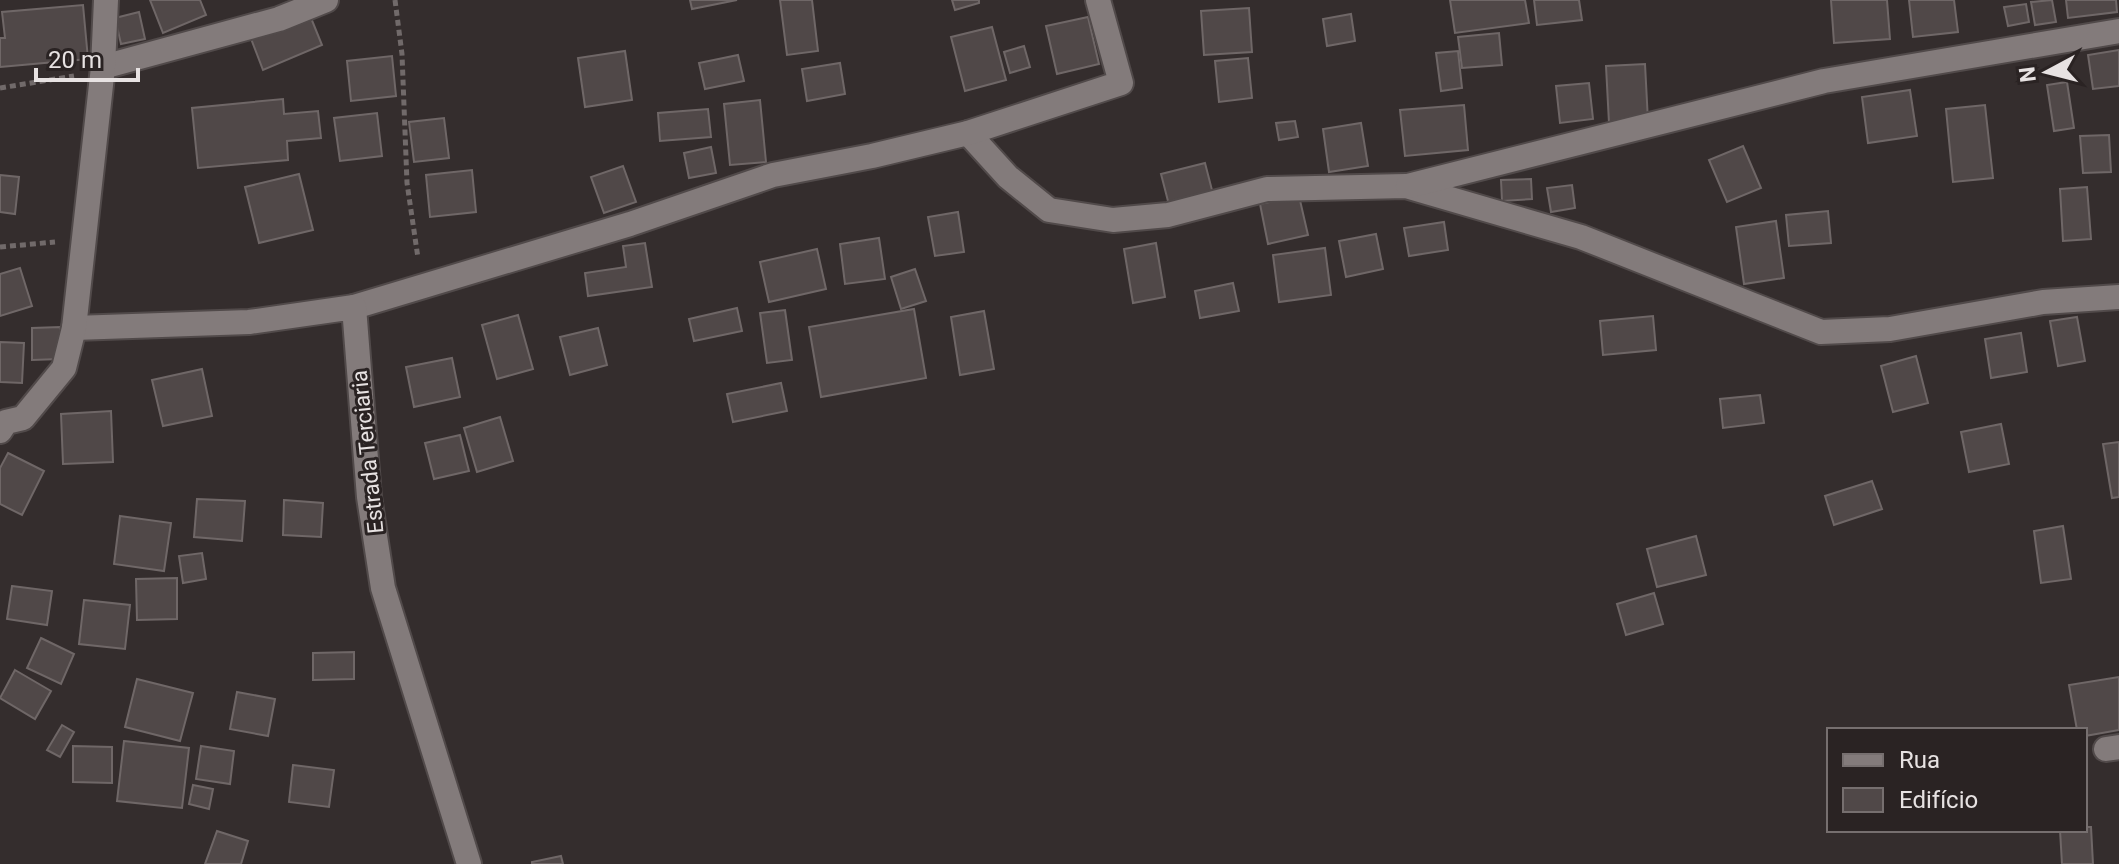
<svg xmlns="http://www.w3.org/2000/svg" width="2119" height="864" font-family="Roboto,sans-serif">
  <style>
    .building { fill: #504848; stroke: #6f6767; stroke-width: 2 }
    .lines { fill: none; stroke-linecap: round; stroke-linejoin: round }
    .minor-casing { stroke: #514a4a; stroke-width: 28 }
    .path { stroke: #716a6a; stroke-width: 5; stroke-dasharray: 6 4; stroke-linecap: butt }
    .minor { stroke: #837b7b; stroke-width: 24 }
    .labels { text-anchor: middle; stroke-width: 6; stroke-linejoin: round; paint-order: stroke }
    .street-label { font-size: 22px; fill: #e7e2e2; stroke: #2a2323 }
  </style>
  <rect width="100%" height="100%" fill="#342d2d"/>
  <g class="building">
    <path d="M150,0H200L206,15L163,33Z"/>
    <path d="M690,0H737L692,9Z"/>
    <path d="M780,0H812L818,51L787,55Z"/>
    <path d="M952,0H979V3L955,10Z"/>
    <path d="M1450,0H1525L1529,23L1455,33Z"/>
    <path d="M1534,0H1579L1582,20L1537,25Z"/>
    <path d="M1831,0H1887L1890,39L1834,43Z"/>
    <path d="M1909,0H1954L1958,32L1913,37Z"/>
    <path d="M2052,0L2056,22L2035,25L2031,2Z"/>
    <path d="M2066,0H2116L2117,12L2068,18Z"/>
    <path d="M2026,4L2029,22L2008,26L2004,7Z"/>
    <path d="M83,5L88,59L0,67V38H5L2,12Z"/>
    <path d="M1249,8L1252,52L1204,55L1201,11Z"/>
    <path d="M139,12L145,39L121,44L115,18Z"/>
    <path d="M309,13L322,45L263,70L250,36Z"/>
    <path d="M1351,14L1355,41L1327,46L1323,19Z"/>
    <path d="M1088,17L1099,64L1057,74L1046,26Z"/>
    <path d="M992,27L1006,80L965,91L951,37Z"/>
    <path d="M1499,33L1502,65L1462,68L1458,37Z"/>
    <path d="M1024,46L1030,67L1010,73L1004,52Z"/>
    <path d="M2119,50V86L2093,89L2088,55Z"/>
    <path d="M625,51L632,100L585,107L578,58Z"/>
    <path d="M1458,51L1462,88L1441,91L1436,53Z"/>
    <path d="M738,55L744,81L705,89L699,63Z"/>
    <path d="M392,56L396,96L351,101L347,61Z"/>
    <path d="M1248,58L1252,98L1219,102L1215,61Z"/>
    <path d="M840,63L845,94L807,101L802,69Z"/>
    <path d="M1645,64L1648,121L1609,123L1606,66Z"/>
    <path d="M2067,82L2074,128L2054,131L2047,85Z"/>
    <path d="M1589,83L1593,119L1560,123L1556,86Z"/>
    <path d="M1910,90L1917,136L1868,143L1862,97Z"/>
    <path d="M283,99L284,114L318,111L321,138L287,141L288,160L198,168L192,108Z"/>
    <path d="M760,100L766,162L730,165L724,104Z"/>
    <path d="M1464,105L1468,150L1405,156L1400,110Z"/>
    <path d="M1985,105L1993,178L1953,182L1946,109Z"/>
    <path d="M708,109L711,137L660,141L658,113Z"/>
    <path d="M377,113L382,156L340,161L334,118Z"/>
    <path d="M444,118L449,158L414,162L409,122Z"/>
    <path d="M1295,121L1298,137L1279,140L1276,123Z"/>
    <path d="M1361,123L1368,166L1329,172L1323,129Z"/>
    <path d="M2109,135L2111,172L2083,173L2080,136Z"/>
    <path d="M1743,146L1761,188L1727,202L1709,160Z"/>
    <path d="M711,147L716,173L689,178L684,153Z"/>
    <path d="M1205,163L1213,194L1169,205L1161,174Z"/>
    <path d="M623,166L636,202L604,213L591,177Z"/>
    <path d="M472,170L476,212L430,217L426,175Z"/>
    <path d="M299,174L313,230L259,243L245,187Z"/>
    <path d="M0,175L19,177L15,214L0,212Z"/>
    <path d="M1531,179L1532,199L1502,201L1501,180Z"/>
    <path d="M1572,185L1575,208L1551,212L1547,188Z"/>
    <path d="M2087,187L2091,239L2063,241L2060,189Z"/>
    <path d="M1299,196L1308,235L1268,244L1260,204Z"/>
    <path d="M1828,211L1831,243L1789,246L1786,215Z"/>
    <path d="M958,212L964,252L935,256L928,217Z"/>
    <path d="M1776,221L1784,278L1744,284L1736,227Z"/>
    <path d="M1444,222L1448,250L1409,256L1404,228Z"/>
    <path d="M1376,234L1383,269L1346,277L1339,241Z"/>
    <path d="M879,238L885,279L845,284L840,244Z"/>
    <path d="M645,243L652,287L588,296L585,273L626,267L623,246Z"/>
    <path d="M1156,243L1165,297L1133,303L1124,249Z"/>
    <path d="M1325,248L1331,295L1279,302L1273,255Z"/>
    <path d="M817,249L826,289L769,302L760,262Z"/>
    <path d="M20,268L32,306L0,316V274Z"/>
    <path d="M915,269L926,301L901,309L891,277Z"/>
    <path d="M1233,283L1239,311L1200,318L1195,291Z"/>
    <path d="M737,308L742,331L694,341L689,319Z"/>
    <path d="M914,309L926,378L821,397L809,327Z"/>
    <path d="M785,310L792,360L767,363L760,313Z"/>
    <path d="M984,311L994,369L960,375L951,317Z"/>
    <path d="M518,315L533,369L497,379L482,325Z"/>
    <path d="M1653,316L1656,350L1603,355L1600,321Z"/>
    <path d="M2077,317L2085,361L2058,366L2050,321Z"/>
    <path d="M60,327V359L32,360V328Z"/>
    <path d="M598,328L607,365L570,375L560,337Z"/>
    <path d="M2021,333L2027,372L1991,378L1985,339Z"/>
    <path d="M0,342L24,343L22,383L0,382Z"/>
    <path d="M1916,356L1928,403L1893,412L1881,366Z"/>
    <path d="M452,358L460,397L414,407L406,367Z"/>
    <path d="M202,369L212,416L163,426L152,380Z"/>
    <path d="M781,383L787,411L733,422L727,394Z"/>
    <path d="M1760,395L1764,423L1723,428L1720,399Z"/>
    <path d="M111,411L113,462L63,464L61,414Z"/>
    <path d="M500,417L513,461L477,472L464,428Z"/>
    <path d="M2001,424L2009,464L1969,472L1961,432Z"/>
    <path d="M460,435L469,471L434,479L425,443Z"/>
    <path d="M2119,442V497L2112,498L2103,444Z"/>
    <path d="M8,453L44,471L22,515L0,504V468Z"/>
    <path d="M1872,481L1882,509L1834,525L1825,496Z"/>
    <path d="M197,499L245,501L242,541L194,537Z"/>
    <path d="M284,500L323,503L321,537L283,535Z"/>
    <path d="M120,516L171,523L164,571L114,564Z"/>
    <path d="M2063,526L2071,579L2041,583L2034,531Z"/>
    <path d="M1696,536L1706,575L1657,587L1647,549Z"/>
    <path d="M202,553L206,579L183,583L179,556Z"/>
    <path d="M177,578V619L137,620L136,579Z"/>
    <path d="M12,586L52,591L47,625L7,619Z"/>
    <path d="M1654,593L1663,624L1626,635L1617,604Z"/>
    <path d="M84,600L130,605L125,649L79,644Z"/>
    <path d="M41,638L74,654L61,684L27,668Z"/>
    <path d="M354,652V679L313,680V653Z"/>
    <path d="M15,670L51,691L35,719L0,698Z"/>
    <path d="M2119,677V730L2085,736V730H2077L2069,685Z"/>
    <path d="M137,679L193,693L180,741L125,727Z"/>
    <path d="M237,692L275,699L268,736L230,729Z"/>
    <path d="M62,725L74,732L60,757L47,750Z"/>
    <path d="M124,741L189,748L182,808L117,801Z"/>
    <path d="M73,746L112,747V783L73,782Z"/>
    <path d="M201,746L234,751L230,784L196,779Z"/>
    <path d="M293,765L334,770L329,807L289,802Z"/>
    <path d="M193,785L213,789L209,809L189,804Z"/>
    <path d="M2085,827H2091L2093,864H2062L2060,830H2085Z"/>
    <path d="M217,831L248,841L241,864H205Z"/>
    <path d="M561,856L563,864H532V862Z"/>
  </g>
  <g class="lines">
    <g class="minor-casing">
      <g id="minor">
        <path d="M103,67L279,19L326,0"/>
        <path d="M968,133L1008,177L1049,210L1113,220L1168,215L1267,189L1406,186L1581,237L1821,332L1890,329L2043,302L2119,297"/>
        <path d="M1408,186L1824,81L2119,31"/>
        <path d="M354,307L630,224L773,175L872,156L968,133L1121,83L1098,0"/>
        <path d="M74,328L249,322L354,307L369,497L383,588L469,864"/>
        <path d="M0,431L6,422L23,418L64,368L74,328L103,67L106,0"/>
        <path d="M2106,749L2119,747"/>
      </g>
    </g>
    <g class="path">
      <path d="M395,0L402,54L407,183L418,258"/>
      <path d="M0,88L74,76"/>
      <path d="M0,247L55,242"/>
    </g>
    <use href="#minor" class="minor"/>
  </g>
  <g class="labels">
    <g class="street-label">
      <text transform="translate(367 452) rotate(-96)" y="8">Estrada Terciaria</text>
    </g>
  </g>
  <rect x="1827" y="728" width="260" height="104" fill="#2a2323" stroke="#766f6f" stroke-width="2"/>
  <rect x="1843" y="754" width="40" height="12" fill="#837b7b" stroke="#766f6f" stroke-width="2"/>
  <text x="1899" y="768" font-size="24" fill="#e7e2e2">Rua</text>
  <rect x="1843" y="788" width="40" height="24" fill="#504848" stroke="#766f6f" stroke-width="2"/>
  <text x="1899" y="808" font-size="24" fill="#e7e2e2">Edifício</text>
  <g transform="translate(2047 72) rotate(263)" stroke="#2a2323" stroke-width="6" paint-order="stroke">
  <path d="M0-6L14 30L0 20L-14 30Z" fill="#e7e2e2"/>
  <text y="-12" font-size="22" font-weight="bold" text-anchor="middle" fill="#e7e2e2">N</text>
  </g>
  <path d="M36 68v12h102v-12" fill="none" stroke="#e7e2e2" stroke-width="4"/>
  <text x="48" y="68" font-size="24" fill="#e7e2e2" stroke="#2a2323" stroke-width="6" paint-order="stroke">20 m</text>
</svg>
